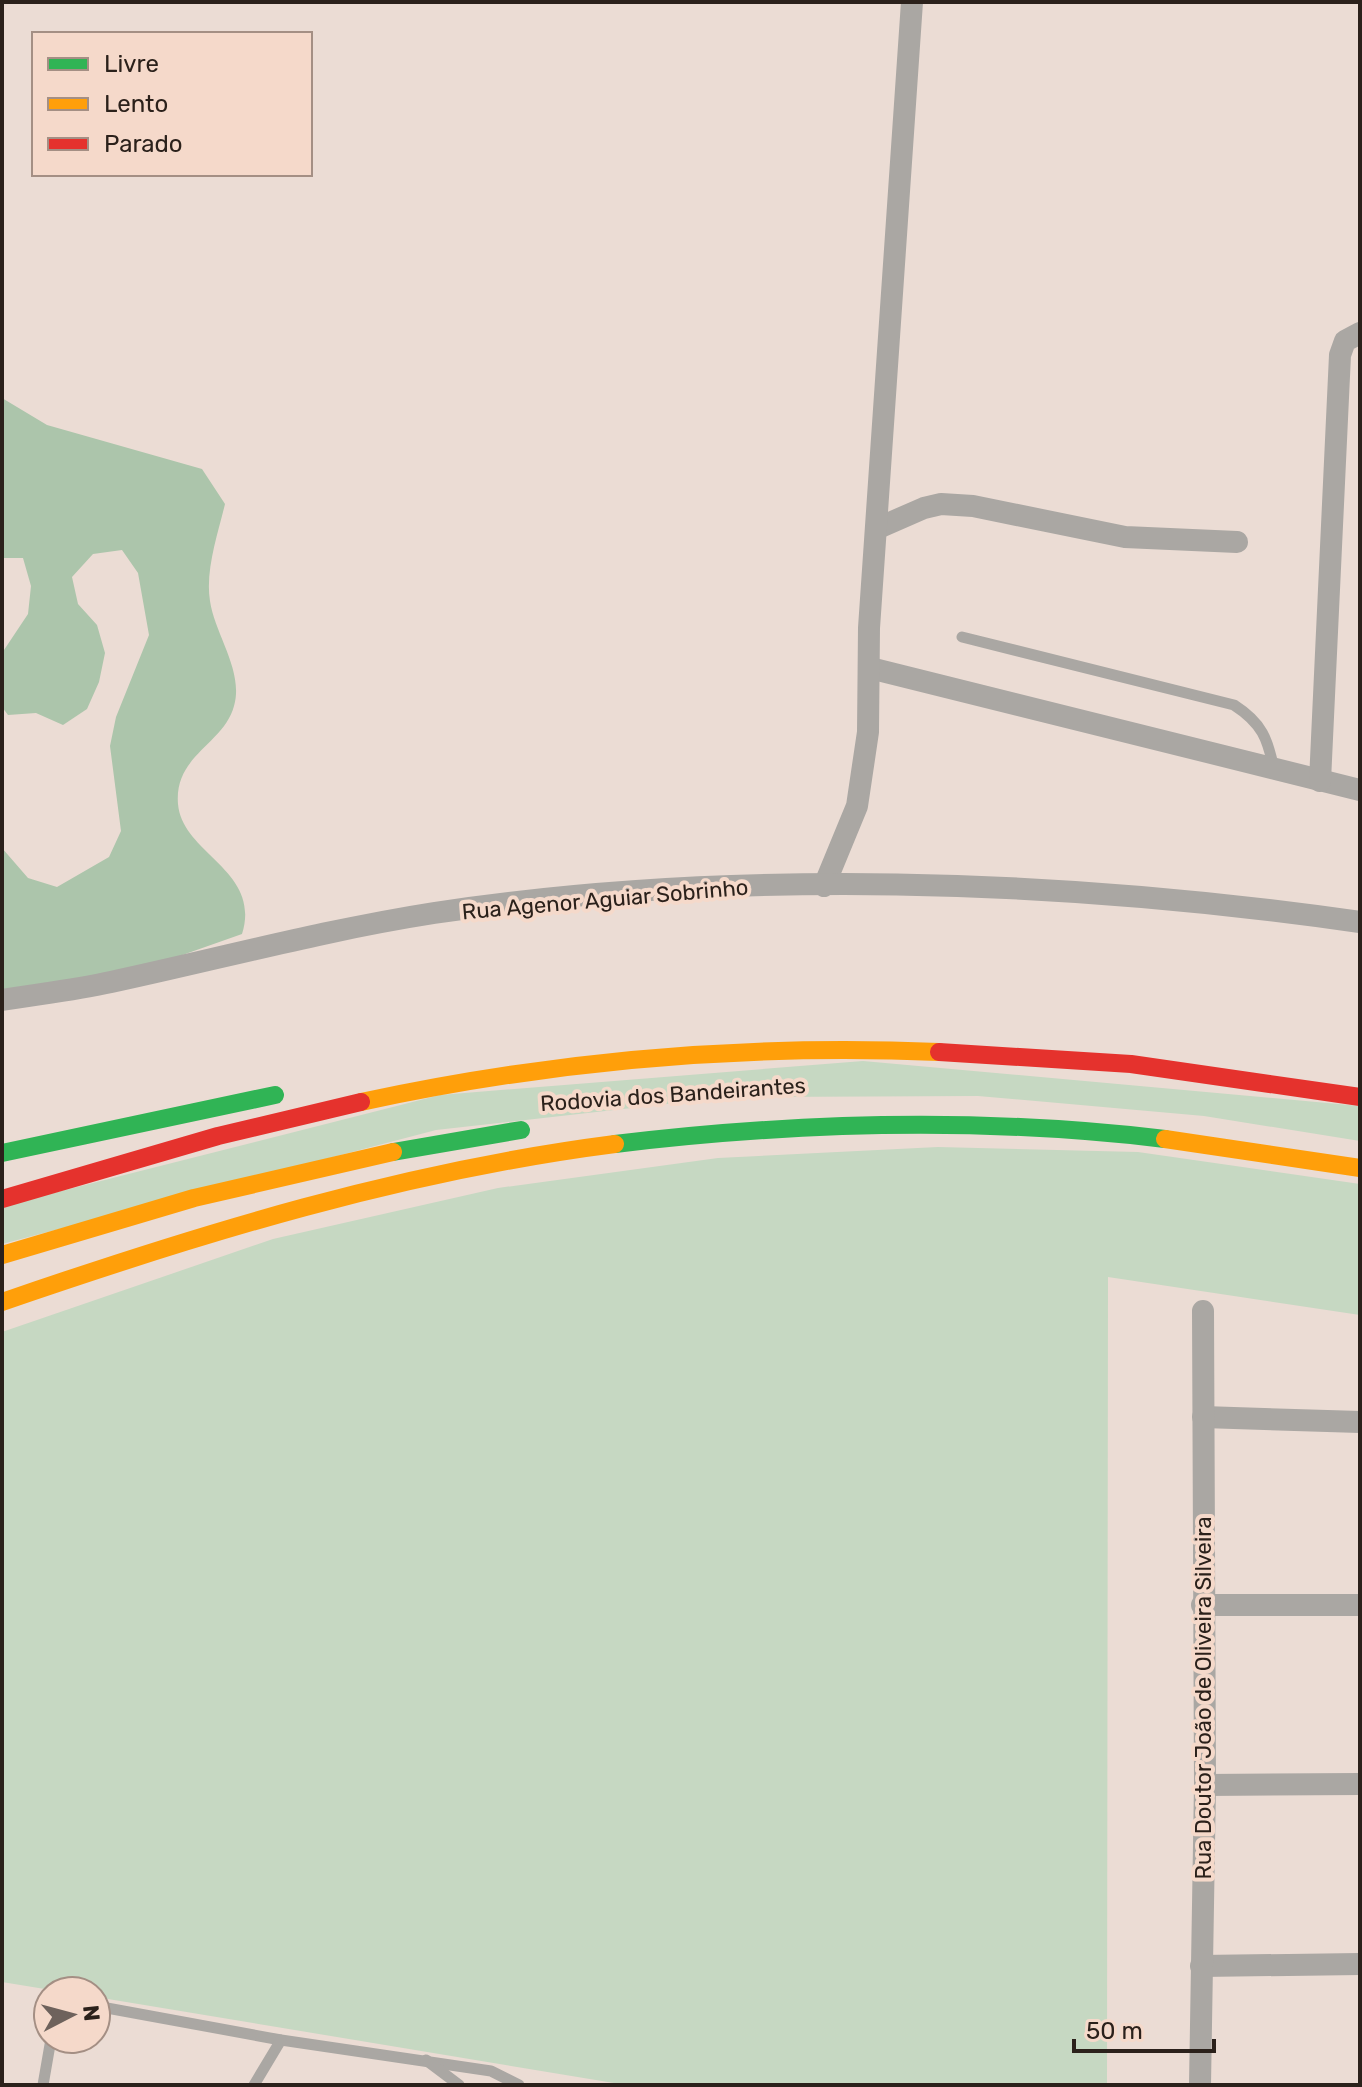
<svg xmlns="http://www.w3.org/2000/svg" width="1362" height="2087" font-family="Rubik,sans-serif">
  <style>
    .green { fill: #c6d8c2 }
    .forest { fill: #acc5ab }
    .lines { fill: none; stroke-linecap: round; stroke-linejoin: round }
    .lane { stroke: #aaa7a3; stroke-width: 11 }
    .street { stroke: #aaa7a3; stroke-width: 22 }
    .fast { stroke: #30b455; stroke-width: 18 }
    .slow { stroke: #ff9f0a; stroke-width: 18 }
    .jam { stroke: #e5322d; stroke-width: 18 }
    .labels { text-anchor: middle; stroke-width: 8; stroke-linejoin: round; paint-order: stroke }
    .street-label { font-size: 22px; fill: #2b211b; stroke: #f5d9ca }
  </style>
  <rect width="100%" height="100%" fill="#ebdcd4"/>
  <g class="green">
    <path d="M863,1061L1360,1106V1141L1204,1116L978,1096L761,1097L667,1104L436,1130L2,1244V1206L440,1095Z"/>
    <path d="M938,1147L1138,1152L1360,1184V1315L1108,1277L1107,2085H626L96,1997V1991H57L2,1982V1332L273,1239L498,1188L718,1158Z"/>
  </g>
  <path class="forest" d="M2,398L47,425L202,469L225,504C218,533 205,571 210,601C215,635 244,671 234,706C224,744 174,755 178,804C182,854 262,870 242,934L120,977L2,1001V848L28,878L57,887L109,857L121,831L110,746L116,717L149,635L138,573L122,550L93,554L72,577L78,604L97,625L105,653L99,682L87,709L63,725L36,713L8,715L2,707V653L28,614L31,586L23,558H2Z"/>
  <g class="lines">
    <g class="lane">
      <path d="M962,637L1234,705C1262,723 1268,739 1274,770"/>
      <path d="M96,2006L281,2040L491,2071L519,2085"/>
      <path d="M426,2060L459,2085"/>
      <path d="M43,2085L51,2039"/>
      <path d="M254,2085L281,2040"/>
    </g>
    <g class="street">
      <path d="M876,529L924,508L941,504L973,506L1125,537L1237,542"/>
      <path d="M870,668L1360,790"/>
      <path d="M1320,781L1340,355L1345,341L1360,333"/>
      <path d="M824,886L857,806L868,732L869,628L912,2"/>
      <path d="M2,1000C38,994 75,990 111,982C218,959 325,930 434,913C733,868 1061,879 1360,922"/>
      <path d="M1203,1417L1360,1422"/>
      <path d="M1202,1605H1360"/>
      <path d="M1205,1785L1360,1784"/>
      <path d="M1201,1966L1360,1964"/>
      <path d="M1200,2085L1205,1785L1203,1311"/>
    </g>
    <g class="fast">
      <path d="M615,1144C797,1122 983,1117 1165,1139"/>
      <path d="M393,1152L521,1130"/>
      <path d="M2,1153L275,1095"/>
    </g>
    <g class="slow">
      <path d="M361,1102C550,1061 745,1044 939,1052"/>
      <path d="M1165,1139L1360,1168"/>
      <path d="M2,1255L194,1198L393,1152"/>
      <path d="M2,1302C202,1233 404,1171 615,1144"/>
    </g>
    <g class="jam">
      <path d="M939,1052L1131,1064L1360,1097"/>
      <path d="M2,1199L218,1136L361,1102"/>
    </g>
  </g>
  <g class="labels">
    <g class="street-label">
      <text transform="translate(605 899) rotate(-5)" y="8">Rua Agenor Aguiar Sobrinho</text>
      <text transform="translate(673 1094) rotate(-4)" y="8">Rodovia dos Bandeirantes</text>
      <text transform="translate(1203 1698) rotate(-90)" y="8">Rua Doutor João de Oliveira Silveira</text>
    </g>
  </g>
  <rect width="1362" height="2087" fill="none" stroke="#2b211b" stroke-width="8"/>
  <rect x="32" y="32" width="280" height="144" fill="#f5d9ca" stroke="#a48f84" stroke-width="2"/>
  <rect x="48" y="58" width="40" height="12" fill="#30b455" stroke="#a48f84" stroke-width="2"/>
  <text x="104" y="72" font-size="24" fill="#2b211b">Livre</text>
  <rect x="48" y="98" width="40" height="12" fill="#ff9f0a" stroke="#a48f84" stroke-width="2"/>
  <text x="104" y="112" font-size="24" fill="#2b211b">Lento</text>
  <rect x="48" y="138" width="40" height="12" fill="#e5322d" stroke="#a48f84" stroke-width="2"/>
  <text x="104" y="152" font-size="24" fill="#2b211b">Parado</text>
  <g transform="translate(72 2015) rotate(84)"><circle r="38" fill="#f5d9ca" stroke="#a48f84" stroke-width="2"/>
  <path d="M0-6L14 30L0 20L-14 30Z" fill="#6e625c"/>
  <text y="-12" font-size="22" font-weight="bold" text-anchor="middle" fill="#2b211b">N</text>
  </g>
  <path d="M1074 2039v12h140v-12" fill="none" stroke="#2b211b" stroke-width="4"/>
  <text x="1086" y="2039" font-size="24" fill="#2b211b" stroke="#f5d9ca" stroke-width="6" paint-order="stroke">50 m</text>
</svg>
